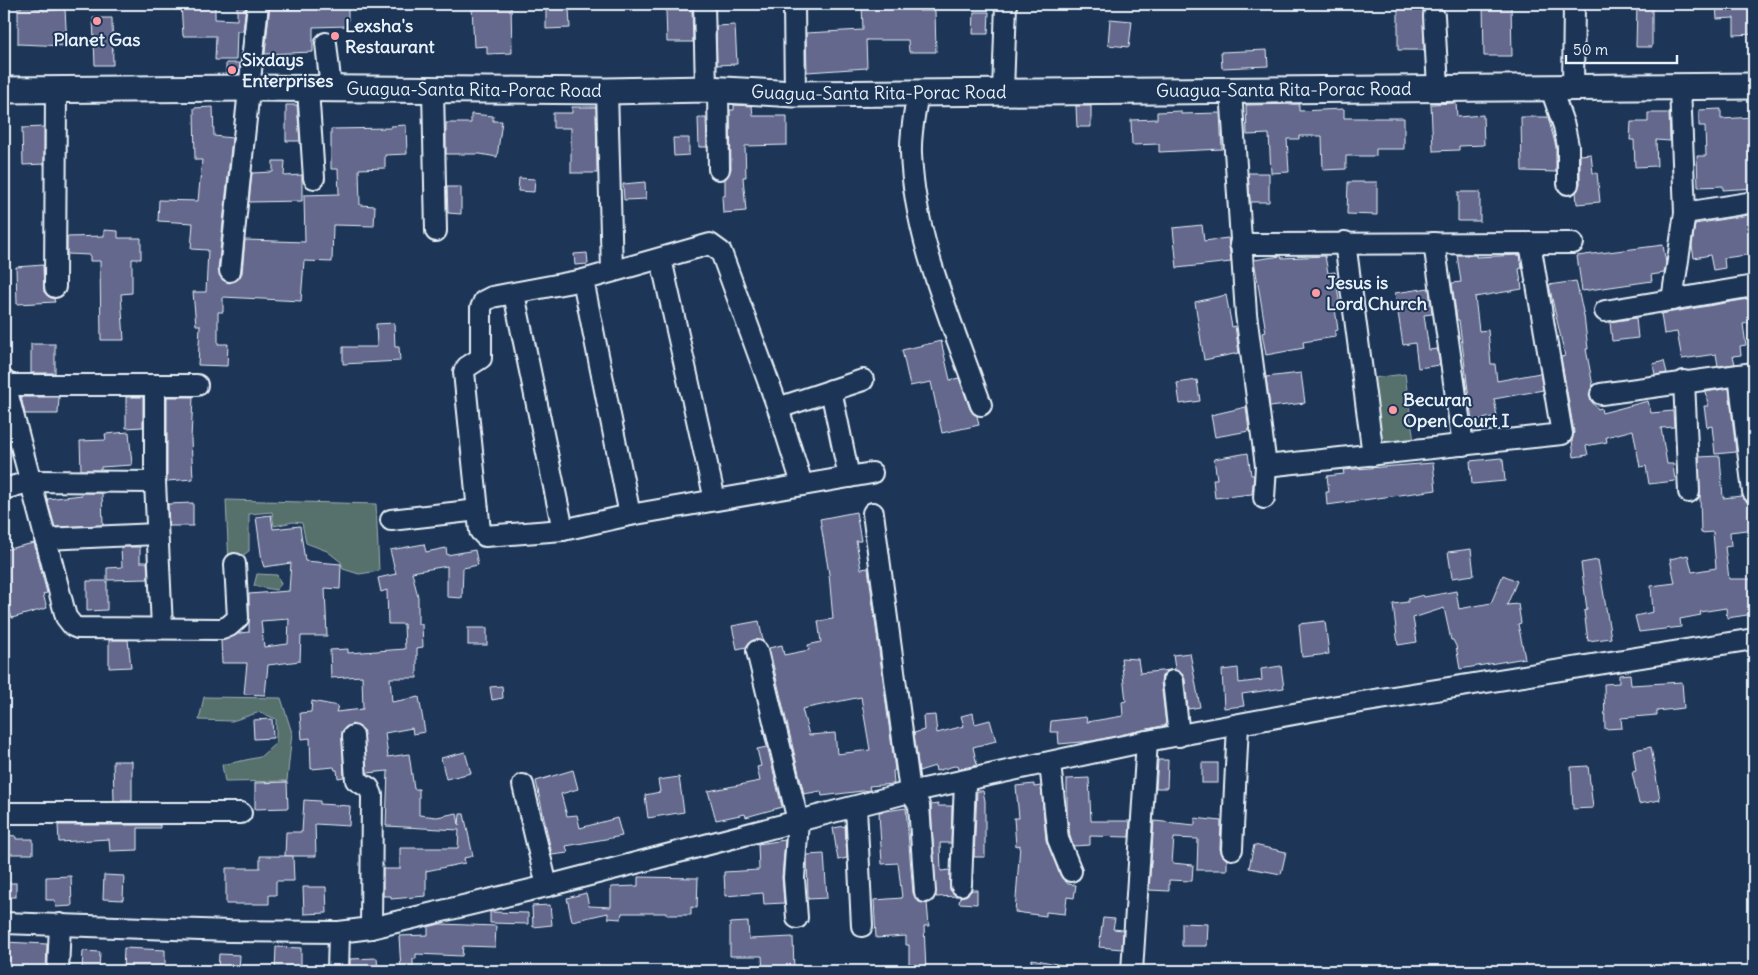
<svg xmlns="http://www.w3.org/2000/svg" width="1758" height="975" font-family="Delius,sans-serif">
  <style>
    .green { fill: #566f6c; stroke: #9fb0b2 }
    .building { fill: #63678c; stroke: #e8f1f8; fill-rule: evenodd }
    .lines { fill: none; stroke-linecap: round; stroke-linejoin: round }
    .minor-casing { stroke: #e8f1f8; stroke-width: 24 }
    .major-casing { stroke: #e8f1f8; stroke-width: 29 }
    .minor { stroke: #1d3557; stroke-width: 20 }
    .major { stroke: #1d3557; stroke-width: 25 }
    .poi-dot { fill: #ff9aa2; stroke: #1d3557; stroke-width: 2 }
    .labels { text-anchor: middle; stroke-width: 4; stroke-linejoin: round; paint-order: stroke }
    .poi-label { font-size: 18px; font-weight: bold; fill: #e8f1f8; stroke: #1d3557; text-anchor: start }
    .street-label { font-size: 18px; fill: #e8f1f8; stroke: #1d3557 }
  </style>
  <rect width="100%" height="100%" fill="#1d3557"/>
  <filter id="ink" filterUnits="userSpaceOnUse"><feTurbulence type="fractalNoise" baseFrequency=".02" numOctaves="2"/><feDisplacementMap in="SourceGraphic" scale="10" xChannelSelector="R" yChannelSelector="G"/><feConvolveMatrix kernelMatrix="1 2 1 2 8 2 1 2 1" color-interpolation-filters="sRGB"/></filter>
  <g filter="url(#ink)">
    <g class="green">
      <path d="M1405,374L1414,442L1380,446L1372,378Z"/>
      <path d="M226,500L376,504L379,571L359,574L343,569L341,562L327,551L306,543L302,523L293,522L274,526L272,512L249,514V551L229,565Z"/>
      <path d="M257,574L277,575L281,584L276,590L254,586Z"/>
      <path d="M204,697L281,698L292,733L287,781L225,782L222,765L260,757L276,743V719L260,712L232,721L199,720Z"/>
    </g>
    <g class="building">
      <path d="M21,4H35V8H43V11L65,9L67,46L18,44V8H21Z"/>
      <path d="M181,4H215V19L237,20V4H246L243,31H237L236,60H215L216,36H183Z"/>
      <path d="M270,4H282V8L287,9L348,8V26L313,27V52L265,54Z"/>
      <path d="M862,4H919V11H935L936,52H909L908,40H866L867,68L807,72L806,33L863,30Z"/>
      <path d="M1398,4H1423L1424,50H1398Z"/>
      <path d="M1483,4H1511L1512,56H1484Z"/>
      <path d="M1637,4H1652V47H1636Z"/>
      <path d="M1716,4H1754V34L1734,35V18L1717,19Z"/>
      <path d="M511,6L512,53L487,54V46L474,47L472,7Z"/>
      <path d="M569,7L570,28L546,29V8Z"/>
      <path d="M666,10H692L693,42H667Z"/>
      <path d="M974,12H989L988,34H973Z"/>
      <path d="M93,18H112L113,65H95Z"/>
      <path d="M1110,19L1132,21L1129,47L1108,45Z"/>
      <path d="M735,25L737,64L717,65L716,26Z"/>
      <path d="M1267,50L1268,66L1222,68L1221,52Z"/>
      <path d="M226,63H240L239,74H226Z"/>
      <path d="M1456,103L1457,117L1483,115L1484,145L1459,146V150L1433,151L1431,104Z"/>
      <path d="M1299,104V111L1344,109V118H1404V149H1376V156H1346V169L1323,170L1322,136H1299V139H1287L1289,172L1271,173L1269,134L1247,135L1246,105Z"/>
      <path d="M286,105H297L300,141H286Z"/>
      <path d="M734,105L752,106L753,116H787V145L745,146L746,177H743L746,211L723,213L722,196H725V179L731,169L730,110H734Z"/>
      <path d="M1076,106H1091V127H1077Z"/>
      <path d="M213,107L214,136L232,138L218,270L223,280L229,283L239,278L242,273L245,240L305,242L304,195L339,194L338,169H331V129L391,128V126L406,125L407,154L385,155V168L359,169L360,205L375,206L374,226L333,225L332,262L304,261L301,301L223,297V312H218V344H228L227,366L198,365L200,325H196L193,292H206L208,250L191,249L193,223L158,221L159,200L198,201L202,160H195L194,108Z"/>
      <path d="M572,107H596L597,173H571V128H553V113H572Z"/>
      <path d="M1721,109V119L1754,117V188L1723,190V186L1698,187L1697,156H1706L1705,126H1699V110Z"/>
      <path d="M1181,111V114L1220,113L1222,149L1159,152V144L1132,145L1131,120L1157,119V112Z"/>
      <path d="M1648,113H1669L1670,141L1656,140L1657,166L1635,167L1634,140H1630L1631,122H1648Z"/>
      <path d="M471,114L493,116V121H502L497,157L480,154H446V123H471Z"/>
      <path d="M1521,117H1548L1556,147V172L1522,171Z"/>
      <path d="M698,118H706L707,147H699Z"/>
      <path d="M44,127V164L23,165L22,128Z"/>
      <path d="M673,138H689V155L674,156Z"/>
      <path d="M1591,154L1593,173H1597L1600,202L1577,204L1576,192L1580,184V155Z"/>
      <path d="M273,161H285L284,176L302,175V201L249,202L252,173L273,172Z"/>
      <path d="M1248,173H1269V202H1250Z"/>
      <path d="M519,178L535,179L534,192L518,191Z"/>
      <path d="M645,182L646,199L624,200L623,184Z"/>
      <path d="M1348,182H1377V215L1347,214Z"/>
      <path d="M447,187H461V214L448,213Z"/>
      <rect x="1458" y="192" width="22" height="29"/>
      <path d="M1754,214V254L1724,258L1725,268L1713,270L1710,255L1694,258L1692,246L1695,224Z"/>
      <path d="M1202,225L1204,241L1228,238L1231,262L1177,268L1173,228Z"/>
      <path d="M104,230L118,231V238H141V259H132V293L121,294L124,340H101L100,261H90V255L67,254V237L104,236Z"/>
      <path d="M1663,245L1666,263L1664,273L1651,275L1652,281L1582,291L1577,256Z"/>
      <path d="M587,253L588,264L575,265L574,254Z"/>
      <path d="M1457,255H1476V257L1520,255L1522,268L1519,269L1522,289L1475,297L1479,331L1488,330L1491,364H1495L1497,381L1540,373L1543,390L1494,399L1497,416L1472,421L1459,320H1457L1452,283L1461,282Z"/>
      <path d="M1281,256L1282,258L1325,256L1328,273L1335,272L1340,307L1335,308L1338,330L1335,331V337L1303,342L1304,348L1266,355L1262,333L1266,332L1254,260Z"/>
      <path d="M43,265L44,292L54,299L55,302L17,304L16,267Z"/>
      <path d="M1576,281L1584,316L1588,349H1586L1593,386L1589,395L1591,401L1598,409L1601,408L1602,413L1648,401L1651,413L1673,411L1674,427L1661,428L1667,464H1673L1675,481L1649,484L1646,466L1640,467L1633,430L1606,437L1607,442L1586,446L1588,455L1574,457L1572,440L1574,432L1561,357L1565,356L1549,285Z"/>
      <path d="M1429,288L1432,314L1424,315L1429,350L1437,349L1440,365L1418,368L1415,343L1403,345L1395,293Z"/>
      <path d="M1226,295L1232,327L1235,326L1239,353L1204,360L1195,302Z"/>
      <path d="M1754,298V322L1743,324L1746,345L1740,346L1741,355L1733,356L1735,364L1718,366L1716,354L1682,359L1677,332L1664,334L1661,314Z"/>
      <path d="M1636,318L1638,338L1612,341L1610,322Z"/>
      <path d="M394,323L395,347H399L400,361L343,364V347H377L376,324Z"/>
      <path d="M941,341L950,380L959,378L970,409L977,416L979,425L942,433L931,382L910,386L902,350Z"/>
      <rect x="31" y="344" width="24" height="29"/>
      <path d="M1664,361L1667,373L1655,375L1653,364Z"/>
      <path d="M1301,373L1305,403L1270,407L1266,377Z"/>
      <path d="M1197,380L1200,401L1180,404L1177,383Z"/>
      <path d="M1729,388L1736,452L1715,454L1712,426L1707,427L1704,406H1708L1706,392Z"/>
      <path d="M21,397H59L58,414H25Z"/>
      <path d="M126,397H143V427L126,428Z"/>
      <path d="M167,397H193L191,439L193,479L167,481Z"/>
      <path d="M1246,407L1249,431L1215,437L1211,415Z"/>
      <path d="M129,432L132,465L101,467V470H81L80,441L106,440L105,434Z"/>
      <path d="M1248,453L1251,475H1254L1252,494L1215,498L1213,479H1217L1214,459Z"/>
      <path d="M1720,456L1723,498L1742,496L1748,503L1754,504V529L1730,532L1731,546L1725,547L1729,579H1754V614L1727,618L1726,608L1700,612L1701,615L1680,619L1681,627L1639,632L1635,616L1653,612L1651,586L1675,583L1670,559L1688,555L1692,572L1716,568L1713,532L1701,533L1699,457Z"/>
      <path d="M1501,458L1503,459L1505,481L1472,484L1470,461Z"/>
      <path d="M1433,463L1436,490L1327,505L1326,492H1329L1327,476L1344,474L1343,470Z"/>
      <path d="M82,493H102L103,525L55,527L47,499L82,495Z"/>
      <path d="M193,503V526H169L168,504Z"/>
      <path d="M856,512L861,541H856L861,569L868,568L895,770L893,771L894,784L869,786L870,790L822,796L821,791L804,794L769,648L782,645L784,655L809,650L808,645L821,642L818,621L833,619L829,574L820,519ZM861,697L870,750L837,754L835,733L809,735L802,709Z"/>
      <path d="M271,515L273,529L300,526L305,561L341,564L340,589L325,588L327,636H301L300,661L268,665L265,695L244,694L247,663H222L221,641L240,633L249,632V594L289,591L291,563L264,567L262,561L256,517ZM289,619L288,644L264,647L261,621Z"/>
      <path d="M34,543L47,593L43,594L47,608L12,618L4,593V550Z"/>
      <path d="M424,544L426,552L446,548L447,555L475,550L478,565L463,568L462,598L447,597V566L412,572L418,597V624H422L423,647L417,648V678H390L392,702L419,697L425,732L413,734L412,728L385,733L388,757L409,754L414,789H419V815L437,817L457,813L459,825L460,814H464L473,856L464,858L465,863L426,871V896L391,899V896H383V869H400V848H458L459,830L386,826L388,771L367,773L363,729L352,724L342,731L344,777L338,778L337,770H335L334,767L311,769L310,738L302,739L300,713L311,712L312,701L338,706L336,712L363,709L362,676L331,678L330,650L348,649V653L405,649L404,624H388L387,590L381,592L378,578L396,574L390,550Z"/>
      <path d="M121,547H140V562H147L148,579L107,580V568L122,567Z"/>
      <path d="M1471,549L1474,575L1452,578L1448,552Z"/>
      <path d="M1598,560L1611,638L1588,641L1584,611L1587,610L1581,563Z"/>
      <path d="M1503,575L1517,581L1507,605L1518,604L1521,623L1518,624L1525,658L1460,669L1456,646L1453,640H1451L1444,608L1413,618L1417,642L1398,645L1393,604L1408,602V599L1423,595L1424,597L1456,591L1459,609L1491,603Z"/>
      <path d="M87,581H107V610L87,611Z"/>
      <path d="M759,621L763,641L754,640L746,647L737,649L732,626Z"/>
      <path d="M1325,621L1329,654L1302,657L1299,624Z"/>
      <rect x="468" y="628" width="19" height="17"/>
      <path d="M109,640H128L131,667L109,668Z"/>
      <path d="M1190,653L1200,707L1188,709L1185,679L1182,674L1173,669H1175L1173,655Z"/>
      <path d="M1121,658L1138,659L1140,673L1171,670L1162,676L1161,682L1166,725L1093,741L1059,744L1058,732H1050L1051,721L1086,717L1087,722L1123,716L1122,702L1126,701Z"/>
      <path d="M1281,666L1284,688L1242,694L1244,706L1224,708L1222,670L1238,668L1239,683L1262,680L1261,669Z"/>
      <path d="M1630,674L1631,685L1682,682L1684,708L1657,711V715L1621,718L1622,728L1605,729L1604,684L1619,683V675Z"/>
      <path d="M502,686L503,698L492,700L490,687Z"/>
      <path d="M973,713L975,724L990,720L996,741L973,747L977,765L959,769L958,765L936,771L935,766L919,771L914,733L924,730L923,716L935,715L937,733L964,726L961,716Z"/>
      <path d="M272,719L273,738L254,739L253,720Z"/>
      <path d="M763,729L782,807L746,817L745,814L716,820L708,791L760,781L757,767L761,766L757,749L767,747Z"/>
      <path d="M1651,747L1660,800L1639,804L1632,772L1636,771L1633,750Z"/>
      <path d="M465,752L471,773L446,779L441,758Z"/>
      <path d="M1158,760H1168L1167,788H1156Z"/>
      <path d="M113,761H132V801H114Z"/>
      <rect x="1202" y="763" width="16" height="20"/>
      <path d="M1588,766L1593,808L1573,809L1571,767Z"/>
      <path d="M573,770L578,789L561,794L567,816L577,815L580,828L617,818L622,836L566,846L568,853L552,855L536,781Z"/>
      <path d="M679,777L684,812L648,818L645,795L660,792L658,780Z"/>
      <path d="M1089,778L1091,821H1130L1129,837L1090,836V845L1073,846L1070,836L1067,815V779Z"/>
      <path d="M287,782L288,808L255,809V783Z"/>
      <path d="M1034,784V787L1041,786L1046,840L1060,875L1068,884L1076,885L1074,898L1067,897L1065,914L1046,912V916L1015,912L1020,845L1016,846L1014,818H1019L1016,786Z"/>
      <path d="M977,791H983L985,801V857H974Z"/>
      <path d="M304,800L320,801V804L350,806L349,826L315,824L316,856H285L286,832H302Z"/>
      <path d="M938,804V806H952L951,843H940L941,871L950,870V890L957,896L936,897L931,805Z"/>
      <path d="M906,808L913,893L919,902L927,903L929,926H924L926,971H909V945H906V936L876,938L874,900L902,898L898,863L882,864L879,812Z"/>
      <path d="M1195,818L1221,821L1220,849L1222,855L1227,860V870H1197L1198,839L1174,838L1172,863L1193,865L1192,881L1169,880V891L1149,890L1154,821L1195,825Z"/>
      <path d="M58,825H160V828H138V850L110,851L109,839L59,842Z"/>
      <path d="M845,826L847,858L838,860L833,828Z"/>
      <path d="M4,835L16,836V839H33V854H4Z"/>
      <path d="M785,840L782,877L784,903L764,904L763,893L725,896L724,872L759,870L758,844Z"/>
      <path d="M1254,845L1286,852L1281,874L1249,868Z"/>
      <path d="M824,854L827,898L808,899L807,855Z"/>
      <path d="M260,856H293L294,881H276V895H269V904H226V868H260Z"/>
      <path d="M104,875L124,876L123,900L103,899Z"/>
      <path d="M71,876L72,906L56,907L55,900H46V877Z"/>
      <path d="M638,877L698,878L697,908L691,907V915H667V913H622L621,919L608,918V913L572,921L567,898L586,893L589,906L611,907V887L638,886Z"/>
      <rect x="4" y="883" width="12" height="14"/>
      <path d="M303,887H326L327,913L304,914Z"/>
      <path d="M972,890H977V904L959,903L960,897L967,895Z"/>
      <path d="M550,905L552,925L533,927L532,906Z"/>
      <path d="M490,912L528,913V924L490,923Z"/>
      <path d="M1103,918L1115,919L1113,929L1123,930L1122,949L1099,947Z"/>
      <path d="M748,922L749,939L793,937L794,971H763L762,956H730V923Z"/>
      <path d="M1182,923L1208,924L1207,946H1182Z"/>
      <path d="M440,924L496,926L495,947L463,946L462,956L416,954V959H413V970H401L399,936L428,935V927Z"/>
      <path d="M4,942L47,944L46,970L23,969V971H4Z"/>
      <path d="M276,947L301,948V971H275Z"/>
      <path d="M124,948L165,950V971H123Z"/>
      <path d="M83,951L100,952L99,970L82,969Z"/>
      <path d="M219,954L240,955L239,971H218Z"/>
      <path d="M377,958L378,971H350V959Z"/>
      <path d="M1032,959L1066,966V971H1030Z"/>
    </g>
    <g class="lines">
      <g class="minor-casing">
        <g id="minor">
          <path d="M704,4L706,89"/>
          <path d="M794,4L795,94"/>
          <path d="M1434,16L1438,87"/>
          <path d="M326,43L331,89"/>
          <path d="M1550,86L1564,126L1568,146V184"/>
          <path d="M1573,87L1574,4"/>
          <path d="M308,89L314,178"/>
          <path d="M433,90L436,231"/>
          <path d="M718,90L719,169"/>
          <path d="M607,91L612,270"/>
          <path d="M1231,91L1246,314L1266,466L1264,498"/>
          <path d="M918,92C915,112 910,133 911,153C914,240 953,324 981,405"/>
          <path d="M1003,92L1006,4"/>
          <path d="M1685,213L1754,202"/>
          <path d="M1345,242L1373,455"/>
          <path d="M1434,243L1463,445"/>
          <path d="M1240,244L1573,243"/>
          <path d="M661,259L715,500"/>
          <path d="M230,271L258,4"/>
          <path d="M583,280L630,515"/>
          <path d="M55,287L56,90"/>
          <path d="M514,294L563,530"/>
          <path d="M1672,300L1685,213L1680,87"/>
          <path d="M1605,311L1754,286"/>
          <path d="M1739,375L1753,492"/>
          <path d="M4,380L66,617L73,626L78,628L222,629L229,626L238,618L235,564"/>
          <path d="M1684,381L1689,492"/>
          <path d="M5,385H197"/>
          <path d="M155,385V482L162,627"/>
          <path d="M831,390L849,477"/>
          <path d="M1601,394L1754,373"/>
          <path d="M778,408L863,380"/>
          <path d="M1266,466L1562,434L1530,243"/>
          <path d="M802,484L778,408L721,252L710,244L583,280L492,297L484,301L481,308V358L467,367L464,372L480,531L485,536L563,530L630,515L872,473"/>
          <path d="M4,489L32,481L155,482"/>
          <path d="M873,513L910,792L919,805L925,892"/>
          <path d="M391,520L478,510"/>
          <path d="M45,539L157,534"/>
          <path d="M757,651L798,821L794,878L797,918"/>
          <path d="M1173,681L1179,736"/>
          <path d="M353,736L356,780L369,788L372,795L371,928"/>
          <path d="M1050,763L1058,839L1071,871"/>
          <path d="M523,785L547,886"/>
          <path d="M856,807L862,926"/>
          <path d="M4,813H241"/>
          <path d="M1232,849L1238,725"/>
          <path d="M961,885L965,781"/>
          <path d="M4,923L229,931L339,932L371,928L547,886L910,792L1147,741L1337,706L1754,639"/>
          <path d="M58,971L60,924"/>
          <path d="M338,971L339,932"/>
          <path d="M1132,971L1147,741"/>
        </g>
      </g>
      <g class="major-casing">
        <g id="major">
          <path id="s1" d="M4,90L249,88L607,91L706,89L795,94L1754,86"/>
        </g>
      </g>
      <use href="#minor" class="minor"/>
      <use href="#major" class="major"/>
    </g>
  </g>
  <g class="poi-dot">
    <circle cx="97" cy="21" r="5"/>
    <circle cx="335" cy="36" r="5"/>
    <circle cx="232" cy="70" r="5"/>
    <circle cx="1316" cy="293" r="5"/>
    <circle cx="1393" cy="410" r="5"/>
  </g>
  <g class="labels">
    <g class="poi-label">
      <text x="345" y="32">Lexsha's<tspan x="345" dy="21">Restaurant</tspan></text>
      <text x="97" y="46" text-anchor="middle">Planet Gas</text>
      <text x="242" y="66">Sixdays<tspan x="242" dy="21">Enterprises</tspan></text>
      <text x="1326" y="289">Jesus is<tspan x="1326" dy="21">Lord Church</tspan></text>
      <text x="1403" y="406">Becuran<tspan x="1403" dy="21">Open Court I</tspan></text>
    </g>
    <g class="street-label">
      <text dy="6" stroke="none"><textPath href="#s1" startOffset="1280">Guagua-Santa Rita-Porac Road</textPath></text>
      <text dy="6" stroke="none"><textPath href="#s1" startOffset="470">Guagua-Santa Rita-Porac Road</textPath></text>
      <text dy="6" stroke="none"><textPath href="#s1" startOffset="875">Guagua-Santa Rita-Porac Road</textPath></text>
    </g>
  </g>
  <rect width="1758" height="975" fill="none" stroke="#1d3557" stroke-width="20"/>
  <rect x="10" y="10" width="1738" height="955" fill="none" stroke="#e8f1f8" stroke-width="2" filter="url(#ink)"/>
  <path d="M1566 55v8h111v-8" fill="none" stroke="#e8f1f8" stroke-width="2.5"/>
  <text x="1573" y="55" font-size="15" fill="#e8f1f8" stroke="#1d3557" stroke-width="4" paint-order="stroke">50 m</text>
</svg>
